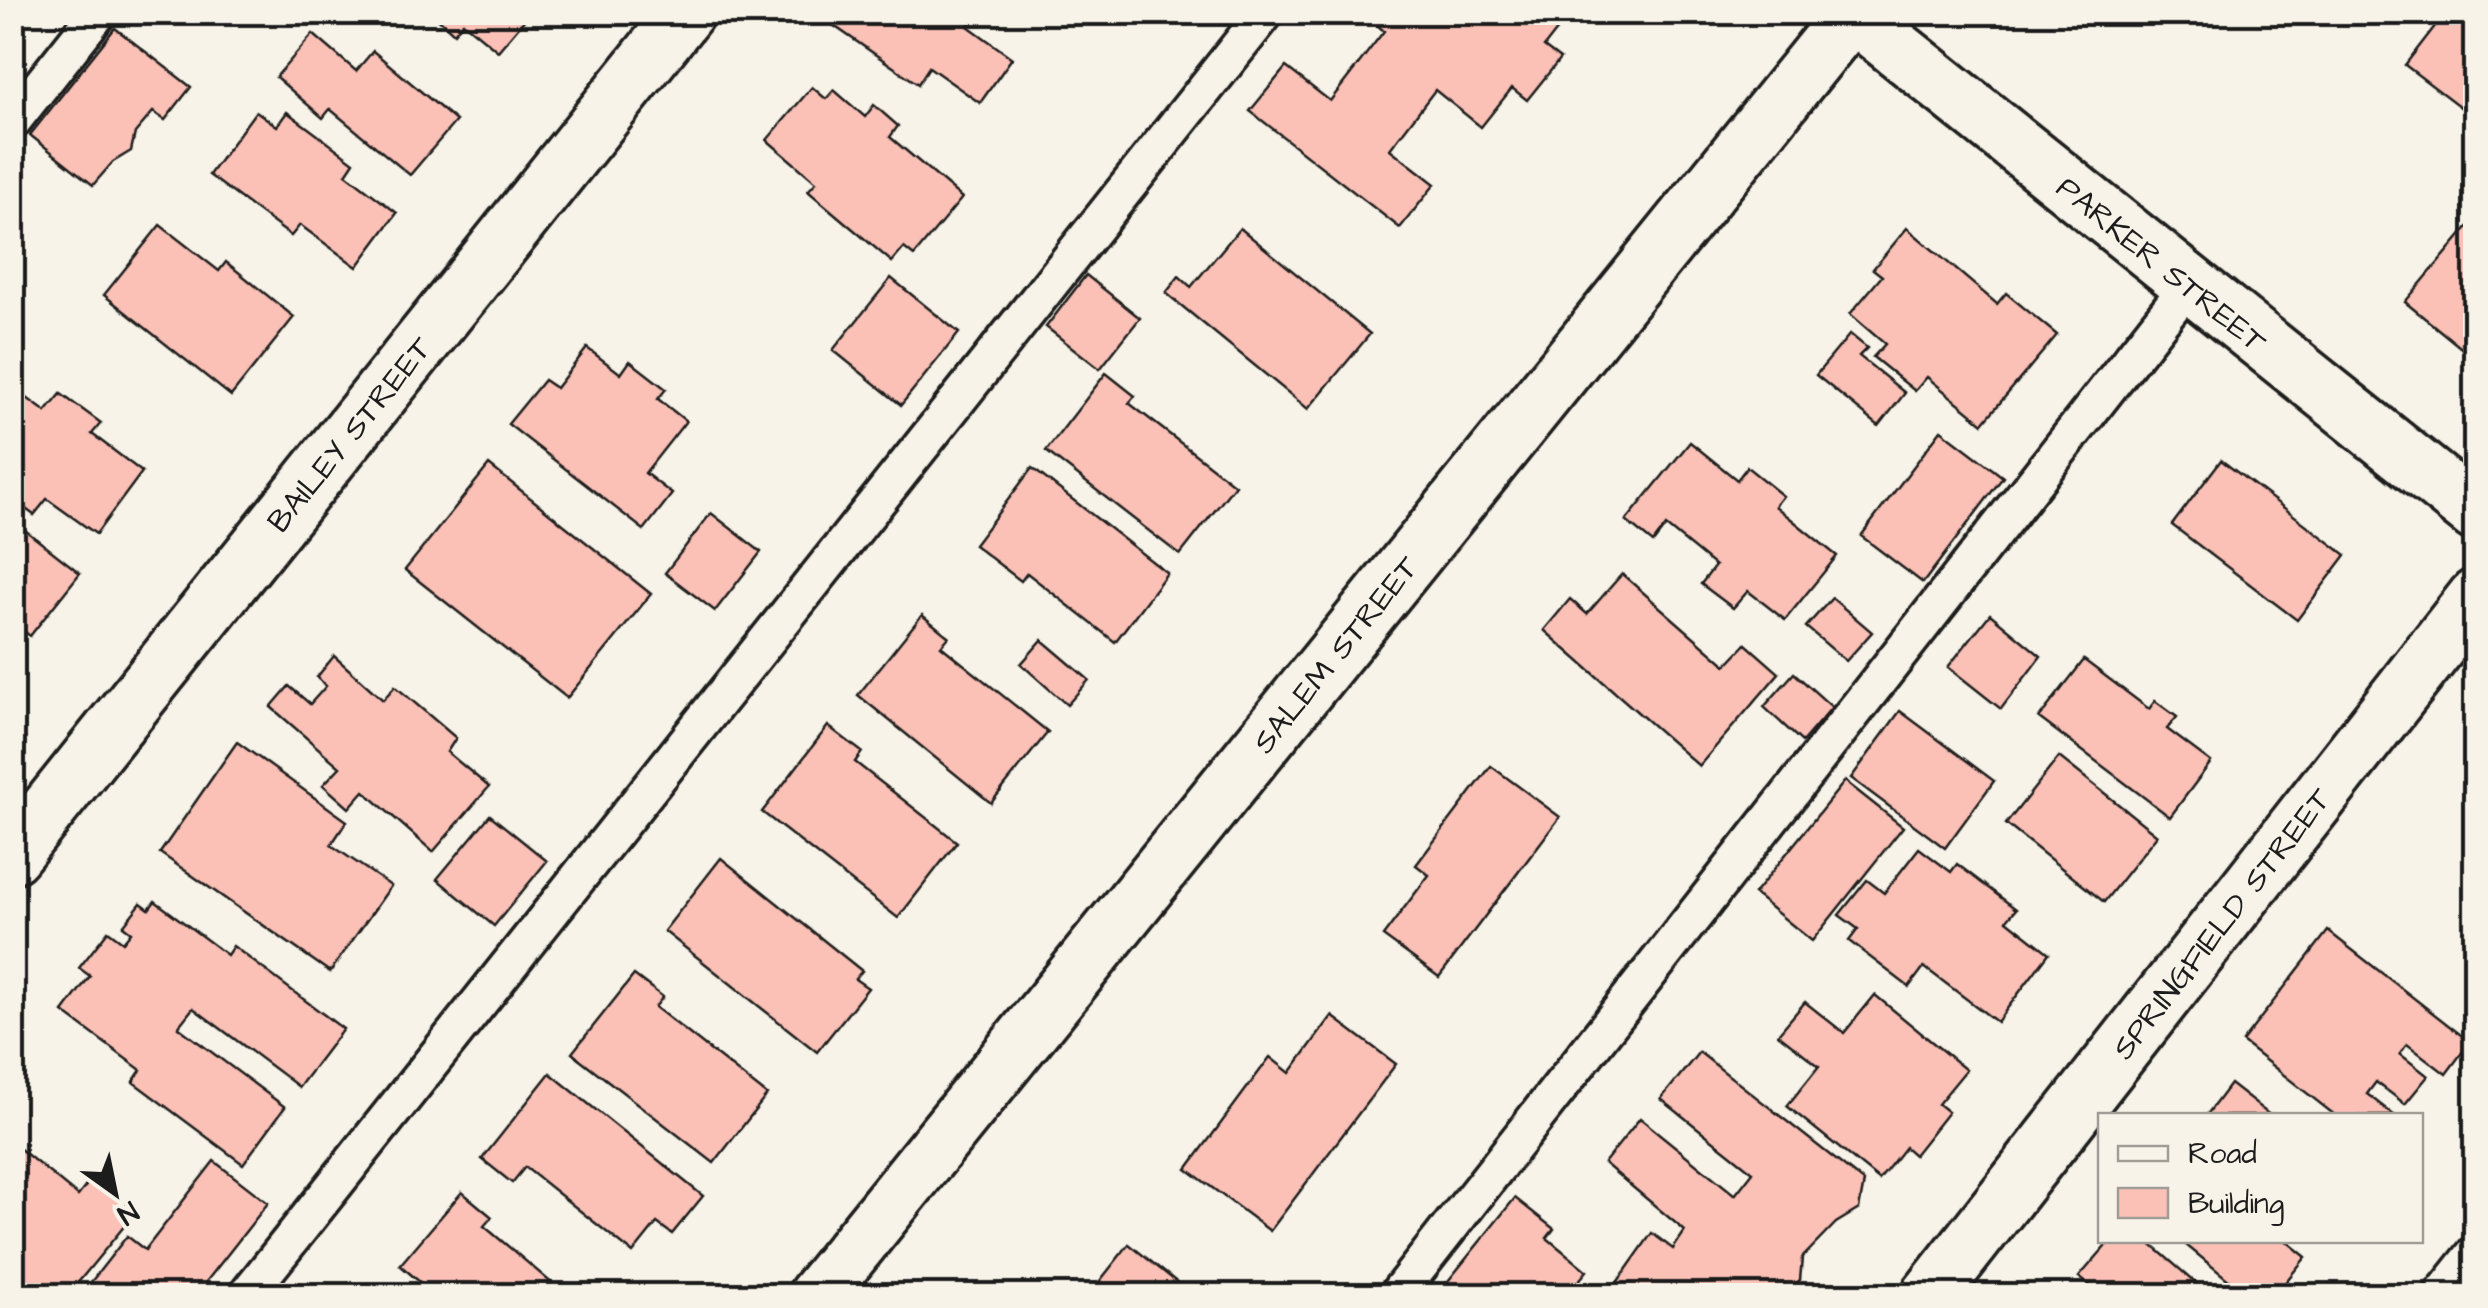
<svg xmlns="http://www.w3.org/2000/svg" width="2488" height="1308" font-family="'Architects Daughter',sans-serif">
  <style>
    .building { fill: #fbc0b6; stroke: #1c1c1c; stroke-width: 2.5 }
    .lines { fill: none; stroke-linecap: round; stroke-linejoin: round }
    .lane-casing { stroke: #1c1c1c; stroke-width: 42 }
    .street-casing { stroke: #1c1c1c; stroke-width: 62 }
    .secondary-casing { stroke: #1c1c1c; stroke-width: 62 }
    .lane { stroke: #f7f3e8; stroke-width: 35 }
    .street { stroke: #f7f3e8; stroke-width: 55 }
    .secondary { stroke: #f7f3e8; stroke-width: 55 }
    .labels { text-anchor: middle; stroke-width: 8; stroke-linejoin: round; paint-order: stroke }
    .street-label { font-size: 32px; fill: #1c1c1c; stroke: #f7f3e8 }
  </style>
  <rect width="100%" height="100%" fill="#f7f3e8"/>
  <filter id="ink" filterUnits="userSpaceOnUse"><feTurbulence type="fractalNoise" baseFrequency=".01" numOctaves="2"/><feDisplacementMap in="SourceGraphic" scale="20" xChannelSelector="R" yChannelSelector="G"/><feConvolveMatrix kernelMatrix="1 2 1 2 8 2 1 2 1" color-interpolation-filters="sRGB"/></filter>
  <g filter="url(#ink)">
    <g class="building">
      <path d="M431,12H531L498,51L463,22L454,33Z"/>
      <path d="M832,12H977L968,26L1012,58L980,103L929,67L918,84L827,21Z"/>
      <path d="M1361,12H1555L1565,20L1544,47L1560,59L1527,100L1512,88L1481,127L1435,90L1390,149L1435,184L1400,228L1250,111L1286,67L1330,101L1384,31Z"/>
      <path d="M2446,12H2476V119L2405,65Z"/>
      <path d="M115,28L191,87L165,120L153,112L135,133L131,151L113,162L93,185L30,135Z"/>
      <path d="M313,34L356,71L373,51L456,121L410,175L330,109L323,118L276,77Z"/>
      <path d="M812,87L826,99L834,90L865,117L874,105L898,126L890,137L962,198L914,256L904,248L892,262L808,191L816,182L767,140Z"/>
      <path d="M256,111L277,126L287,112L354,162L346,174L397,213L357,267L300,225L291,236L209,175Z"/>
      <path d="M2476,218V360L2405,302Z"/>
      <path d="M160,225L219,271L226,262L294,317L231,396L104,295Z"/>
      <path d="M1240,228L1370,334L1308,409L1166,293L1179,276L1191,287Z"/>
      <path d="M1907,228L1997,304L2006,293L2057,335L1983,423L1927,377L1915,391L1873,357L1885,344L1850,314L1882,276L1873,269Z"/>
      <path d="M1086,275L1140,318L1100,369L1046,327Z"/>
      <path d="M891,278L959,333L901,405L833,350Z"/>
      <path d="M1850,334L1867,348L1859,356L1905,393L1879,426L1816,375Z"/>
      <path d="M587,348L621,374L630,361L666,389L658,399L686,421L645,473L672,494L644,530L508,424L544,380L556,388Z"/>
      <path d="M1106,373L1135,396L1129,403L1235,485L1180,555L1046,451Z"/>
      <path d="M12,387L46,412L61,394L101,423L92,434L142,472L96,534L47,499L34,515L12,499Z"/>
      <path d="M1941,430L2003,477L1923,583L1861,536Z"/>
      <path d="M1690,442L1737,480L1747,467L1783,496L1775,506L1837,556L1785,620L1748,591L1733,608L1701,584L1715,566L1666,526L1653,543L1626,521Z"/>
      <path d="M2221,460L2346,555L2297,620L2172,525Z"/>
      <path d="M489,465L651,594L567,698L405,570Z"/>
      <path d="M1032,468L1167,573L1115,642L1027,573L1021,581L974,545Z"/>
      <path d="M711,513L761,552L715,611L665,573Z"/>
      <path d="M12,520L80,573L30,636L12,622Z"/>
      <path d="M1622,574L1726,665L1746,644L1779,673L1699,766L1544,630L1570,599L1587,614Z"/>
      <path d="M1832,598L1872,632L1846,661L1806,627Z"/>
      <path d="M1990,614L2041,656L2001,709L1948,667Z"/>
      <path d="M922,615L949,637L941,646L1048,732L991,803L858,695Z"/>
      <path d="M1042,640L1089,680L1067,705L1021,664Z"/>
      <path d="M334,656L383,700L395,686L456,738L447,752L489,787L433,852L364,791L349,808L323,785L340,767L271,707L289,686L310,704L326,686L317,677Z"/>
      <path d="M2084,660L2149,709L2155,701L2177,717L2167,729L2211,762L2170,817L2039,718Z"/>
      <path d="M1794,673L1832,707L1802,742L1764,707Z"/>
      <path d="M1900,711L1994,781L1945,848L1851,778Z"/>
      <path d="M828,726L862,752L855,762L957,842L898,918L762,812Z"/>
      <path d="M237,742L347,821L331,845L391,886L330,972L160,853Z"/>
      <path d="M2059,757L2157,835L2104,902L2006,824Z"/>
      <path d="M1491,766L1560,817L1439,977L1383,936L1429,875L1416,865Z"/>
      <path d="M1845,781L1903,827L1812,941L1754,894Z"/>
      <path d="M490,815L547,861L494,926L437,879Z"/>
      <path d="M1919,848L1951,872L1957,864L2016,909L2007,920L2049,953L1997,1022L1924,967L1909,987L1849,941L1858,929L1839,915L1867,880L1884,893Z"/>
      <path d="M721,858L862,971L855,979L868,988L817,1052L664,931Z"/>
      <path d="M155,901L227,955L233,946L343,1029L299,1087L193,1008L178,1027L285,1107L243,1164L133,1082L141,1070L63,1012L90,976L79,968L108,931L123,942L131,932L123,926L141,903L149,909Z"/>
      <path d="M2328,931L2470,1042L2446,1074L2407,1044L2400,1054L2428,1076L2405,1104L2376,1082L2367,1094L2395,1116H2336L2242,1042Z"/>
      <path d="M634,975L663,997L655,1007L767,1095L714,1163L572,1053Z"/>
      <path d="M1875,995L1966,1070L1938,1104L1948,1112L1914,1155L1905,1147L1879,1180L1787,1106L1819,1066L1778,1034L1805,1002L1844,1033Z"/>
      <path d="M1332,1016L1396,1064L1270,1231L1187,1169L1270,1057L1290,1073Z"/>
      <path d="M1699,1052L1864,1182L1859,1209L1836,1223L1802,1258L1800,1280L1780,1296H1631L1616,1284L1652,1233L1673,1249L1685,1231L1604,1163L1640,1118L1735,1195L1753,1172L1661,1099Z"/>
      <path d="M550,1073L703,1196L672,1234L657,1223L633,1253L525,1167L512,1183L482,1159Z"/>
      <path d="M2230,1084L2271,1116H2206Z"/>
      <path d="M14,1144L78,1196L92,1178L135,1213L67,1296H38L12,1274Z"/>
      <path d="M214,1161L268,1203L195,1296H80L127,1236L145,1250Z"/>
      <path d="M462,1192L492,1217L484,1226L567,1296H436L400,1265Z"/>
      <path d="M1515,1198L1554,1229L1547,1238L1587,1271L1566,1296H1436Z"/>
      <path d="M2111,1240H2146L2211,1296H2102L2079,1277Z"/>
      <path d="M2180,1240H2285L2306,1257L2274,1296H2248Z"/>
      <path d="M1129,1244L1194,1296H1088Z"/>
    </g>
    <g class="lines">
      <g class="lane-casing">
        <g id="lane">
          <path d="M12,122L99,12"/>
          <path d="M246,1296L1266,12"/>
          <path d="M1396,1296L2188,286"/>
          <path d="M2441,1296L2476,1252"/>
        </g>
      </g>
      <g class="street-casing">
        <g id="street">
          <path d="M12,855L686,12"/>
          <path d="M1929,1296L2476,597"/>
        </g>
      </g>
      <g class="secondary-casing">
        <g id="secondary">
          <path d="M1851,12L2476,513"/>
          <path d="M816,1296L1853,12"/>
        </g>
      </g>
      <use href="#lane" class="lane"/>
      <use href="#street" class="street"/>
      <use href="#secondary" class="secondary"/>
    </g>
  </g>
  <g class="labels">
    <g class="street-label">
      <text transform="translate(2162 264) rotate(39)" y="11">PARKER STREET</text>
      <text transform="translate(349 434) rotate(-51)" y="11">BAILEY STREET</text>
      <text transform="translate(1335 654) rotate(-51)" y="11">SALEM STREET</text>
      <text transform="translate(2221 923) rotate(-52)" y="11">SPRINGFIELD STREET</text>
    </g>
  </g>
  <rect width="2488" height="1308" fill="none" stroke="#f7f3e8" stroke-width="50"/>
  <rect x="25" y="25" width="2438" height="1258" fill="none" stroke="#1c1c1c" stroke-width="4" filter="url(#ink)"/>
  <rect x="2098" y="1113" width="325" height="130" fill="#f7f3e8" stroke="#9f9d96" stroke-width="2.5"/>
  <rect x="2118" y="1146" width="50" height="15" fill="#f7f3e8" stroke="#9f9d96" stroke-width="2.5"/>
  <text x="2188" y="1163" font-size="30" fill="#1c1c1c">Road</text>
  <rect x="2118" y="1188" width="50" height="30" fill="#fbc0b6" stroke="#9f9d96" stroke-width="2.5"/>
  <text x="2188" y="1213" font-size="30" fill="#1c1c1c">Building</text>
  <g transform="translate(115 1193) rotate(147)" stroke="#f7f3e8" stroke-width="8" paint-order="stroke">
  <path d="M0-8L18 38L0 25L-18 38Z" fill="#1c1c1c"/>
  <text y="-15" font-size="28" font-weight="bold" text-anchor="middle" fill="#1c1c1c">N</text>
  </g>
</svg>
